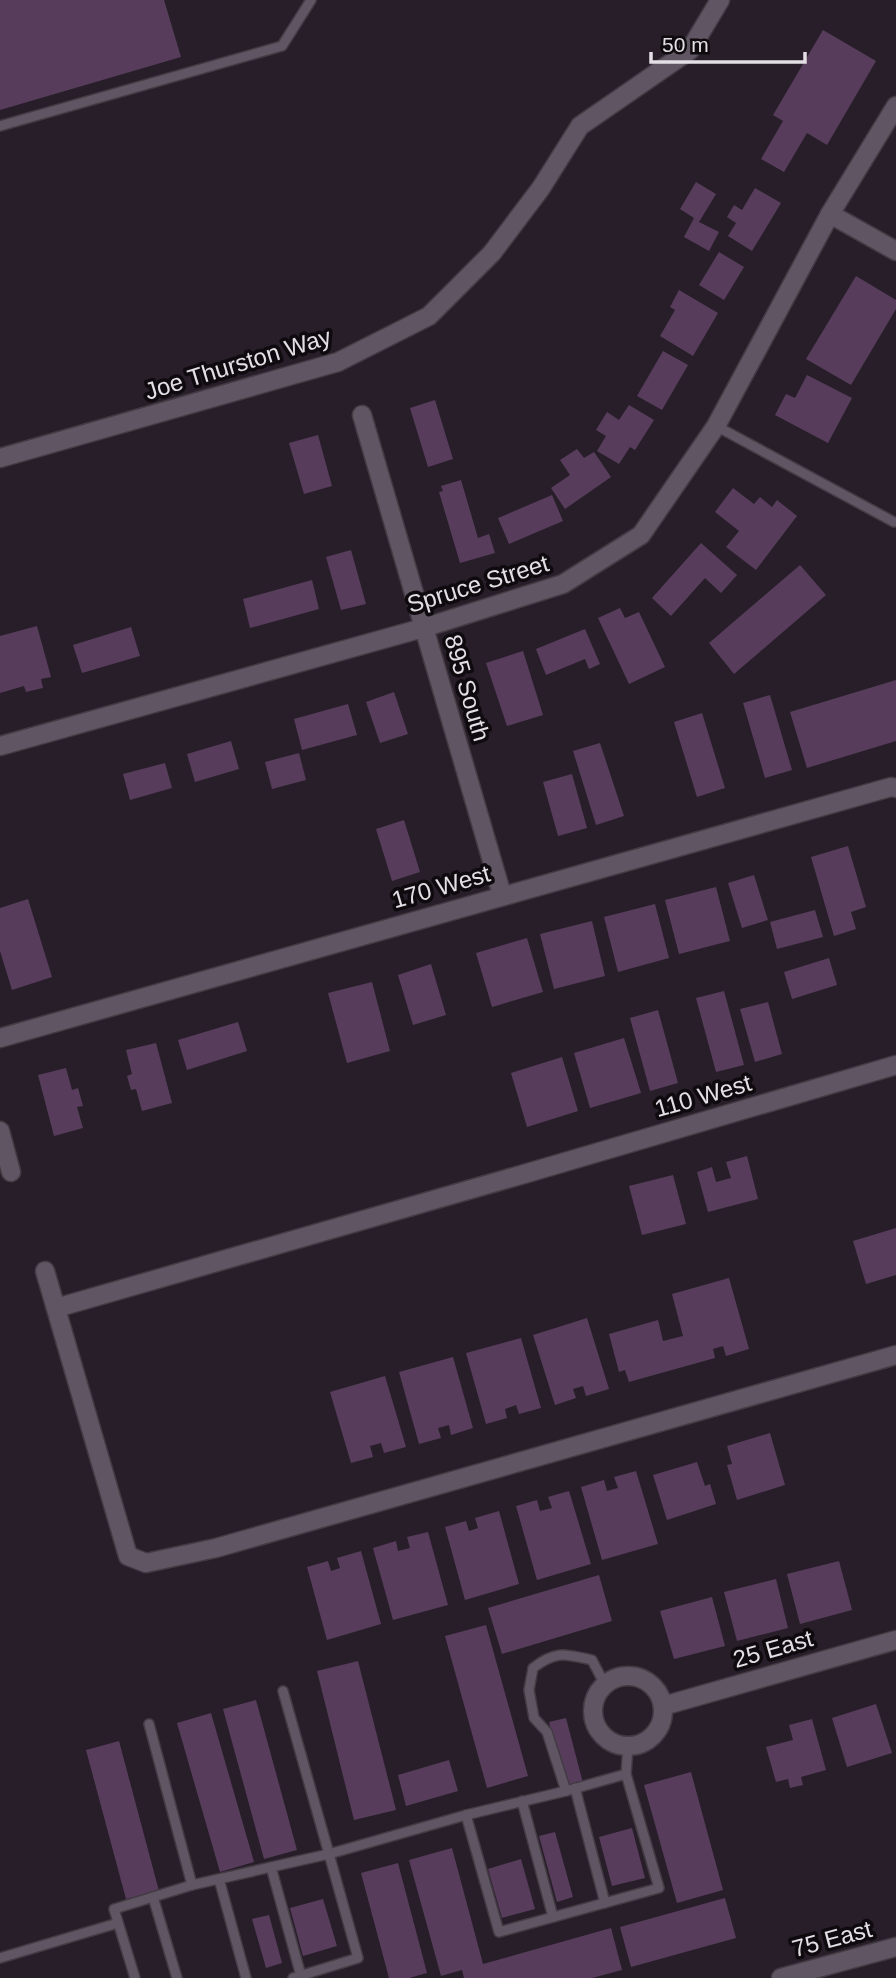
<svg xmlns="http://www.w3.org/2000/svg" width="896" height="1978" font-family="Arial,sans-serif">
  <style>
    .building { fill: #573d5b }
    .lines { fill: none; stroke-linecap: round; stroke-linejoin: round }
    .service-casing { stroke: #433b44; stroke-width: 12 }
    .minor-casing { stroke: #433b44; stroke-width: 21 }
    .service { stroke: #605562; stroke-width: 9 }
    .minor { stroke: #605562; stroke-width: 18 }
    .labels { text-anchor: middle; stroke-width: 7; stroke-linejoin: round; paint-order: stroke }
    .street-label { font-size: 24px; fill: #e4dee5; stroke: #0e0a0e }
  </style>
  <rect width="100%" height="100%" fill="#271e29"/>
  <g class="building">
    <path d="M0,0H164L181,57L0,110Z"/>
    <path d="M823,30L876,61L827,145L807,133L784,172L761,159L783,121L773,115Z"/>
    <path d="M696,182L716,194L699,222L719,232L709,251L684,237L694,218L680,209Z"/>
    <path d="M755,188L781,203L752,251L728,236L736,223L727,217L734,205L742,210Z"/>
    <path d="M719,252L744,267L724,300L699,285Z"/>
    <path d="M856,276L896,300V309L851,385L806,359Z"/>
    <path d="M679,290L718,313L693,356L660,336L675,310L670,307Z"/>
    <path d="M663,351L688,365L662,410L637,396Z"/>
    <path d="M807,375L852,398L828,443L775,415L786,394L795,398Z"/>
    <path d="M435,400L453,459L428,467L410,408Z"/>
    <path d="M629,405L654,420L635,450L630,447L619,464L597,451L606,436L596,430L607,412L619,420Z"/>
    <path d="M318,435L332,486L304,494L289,443Z"/>
    <path d="M577,449L584,458L594,452L611,477L565,509L551,488L570,475L560,460Z"/>
    <path d="M461,480L478,538L489,534L495,553L460,563L439,492L443,491L441,486Z"/>
    <path d="M733,488L754,504L760,497L772,507L777,500L797,516L756,570L726,547L739,531L715,512Z"/>
    <path d="M552,495L563,521L509,544L498,518Z"/>
    <path d="M701,543L737,575L721,593L705,578L671,616L652,598Z"/>
    <path d="M351,550L366,604L341,610L326,557Z"/>
    <path d="M800,565L826,595L734,674L709,643Z"/>
    <path d="M312,580L319,609L250,628L243,599Z"/>
    <path d="M620,608L625,618L639,612L665,667L629,684L598,618Z"/>
    <path d="M37,626L51,677L41,679L43,688L26,692L24,686L0,693V636Z"/>
    <path d="M131,627L140,656L82,673L73,645Z"/>
    <path d="M585,629L600,664L589,669L585,659L546,675L536,649Z"/>
    <path d="M523,651L543,715L507,726L486,663Z"/>
    <path d="M896,680V741L807,768L790,712Z"/>
    <path d="M394,692L408,734L380,743L366,702Z"/>
    <path d="M770,695L792,770L765,778L743,703Z"/>
    <path d="M348,704L357,735L302,750L294,719Z"/>
    <path d="M702,713L725,788L697,797L674,722Z"/>
    <path d="M231,741L239,769L195,782L187,754Z"/>
    <path d="M600,743L624,816L596,825L573,751Z"/>
    <path d="M299,753L306,780L272,789L265,762Z"/>
    <path d="M165,763L172,788L130,800L123,774Z"/>
    <path d="M572,774L587,828L558,836L543,782Z"/>
    <path d="M404,820L420,872L392,881L376,829Z"/>
    <path d="M848,846L866,907L851,912L856,929L834,936L811,857Z"/>
    <path d="M754,875L768,920L742,928L728,883Z"/>
    <path d="M716,887L730,941L679,954L665,900Z"/>
    <path d="M28,899L52,977L12,990L0,951V908Z"/>
    <path d="M655,904L669,958L618,972L604,917Z"/>
    <path d="M815,910L823,937L777,949L770,922Z"/>
    <path d="M592,921L605,976L554,989L540,934Z"/>
    <path d="M527,938L543,992L492,1007L476,953Z"/>
    <path d="M829,958L837,985L792,999L784,972Z"/>
    <path d="M431,964L446,1015L413,1025L398,975Z"/>
    <path d="M372,982L390,1051L347,1063L328,993Z"/>
    <path d="M724,991L744,1065L716,1072L696,998Z"/>
    <path d="M768,1002L782,1054L755,1062L740,1009Z"/>
    <path d="M658,1010L678,1083L650,1091L630,1018Z"/>
    <path d="M238,1022L247,1051L187,1070L178,1040Z"/>
    <path d="M624,1038L641,1093L590,1108L574,1053Z"/>
    <path d="M156,1043L172,1103L142,1111L136,1089L131,1090L127,1076L132,1074L126,1050Z"/>
    <path d="M562,1057L578,1111L527,1127L511,1073Z"/>
    <path d="M66,1068L72,1090L78,1088L83,1106L77,1107L83,1128L54,1136L38,1075Z"/>
    <path d="M747,1156L758,1199L708,1212L697,1172L712,1167L716,1182L731,1178L726,1162Z"/>
    <path d="M673,1175L686,1224L642,1235L629,1186Z"/>
    <path d="M896,1228V1275L866,1284L853,1241Z"/>
    <path d="M729,1278L749,1349L726,1356L723,1346L713,1349L715,1358L629,1382L625,1370L619,1372L609,1334L658,1320L663,1341L683,1336L672,1294Z"/>
    <path d="M587,1318L609,1389L586,1396L583,1386L573,1389L576,1398L555,1405L533,1335Z"/>
    <path d="M521,1338L541,1408L519,1414L516,1405L505,1409L507,1418L486,1424L466,1353Z"/>
    <path d="M453,1357L473,1428L451,1435L449,1425L438,1428L441,1438L419,1444L399,1372Z"/>
    <path d="M385,1376L406,1447L384,1453L381,1443L370,1446L373,1457L351,1463L330,1392Z"/>
    <path d="M770,1433L785,1485L737,1500L727,1465L732,1464L727,1446Z"/>
    <path d="M697,1462L705,1486L710,1484L716,1504L667,1520L653,1475Z"/>
    <path d="M636,1471L658,1544L602,1560L581,1487L604,1480L607,1491L618,1488L614,1477Z"/>
    <path d="M569,1491L591,1564L537,1580L516,1506L537,1500L540,1511L552,1508L548,1497Z"/>
    <path d="M499,1511L519,1584L465,1600L445,1527L466,1521L469,1531L478,1528L475,1518Z"/>
    <path d="M428,1532L448,1605L393,1620L373,1548L396,1541L398,1551L410,1548L407,1537Z"/>
    <path d="M361,1551L381,1624L327,1640L307,1567L328,1561L331,1571L340,1568L337,1558Z"/>
    <path d="M839,1561L852,1610L800,1624L787,1574Z"/>
    <path d="M599,1575L612,1621L502,1654L488,1608Z"/>
    <path d="M776,1579L788,1628L737,1641L724,1592Z"/>
    <path d="M712,1597L725,1646L674,1659L660,1611Z"/>
    <path d="M486,1625L528,1776L487,1788L445,1636Z"/>
    <path d="M358,1661L396,1810L354,1820L317,1671Z"/>
    <path d="M256,1700L297,1850L264,1859L223,1709Z"/>
    <path d="M876,1704L892,1753L847,1767L832,1718Z"/>
    <path d="M211,1713L254,1862L220,1872L177,1723Z"/>
    <path d="M566,1718L583,1783L566,1788L549,1722Z"/>
    <path d="M812,1719L826,1770L801,1777L803,1785L790,1788L788,1779L776,1782L766,1747L793,1740L789,1725Z"/>
    <path d="M119,1741L159,1891L126,1899L86,1750Z"/>
    <path d="M449,1760L458,1791L406,1806L398,1775Z"/>
    <path d="M691,1772L723,1890L677,1903L644,1785Z"/>
    <path d="M632,1828L645,1878L612,1886L599,1837Z"/>
    <path d="M555,1832L573,1897L557,1902L539,1836Z"/>
    <path d="M452,1848L483,1964L611,1928L622,1970L592,1978H464L462,1970L441,1976L409,1860Z"/>
    <path d="M521,1859L535,1909L502,1918L488,1869Z"/>
    <path d="M398,1863L427,1973L409,1978H389L361,1873Z"/>
    <path d="M725,1898L736,1938L631,1967L620,1927Z"/>
    <path d="M323,1899L337,1946L303,1956L290,1908Z"/>
    <path d="M269,1915L282,1963L266,1968L252,1919Z"/>
  </g>
  <g class="lines">
    <g class="service-casing">
      <g id="service">
        <path d="M0,126L282,46L311,0"/>
        <path d="M716,426L894,522"/>
        <path d="M605,1685L592,1660C565,1654 556,1650 533,1668L529,1690L534,1718L547,1732L566,1791L626,1774L628,1747"/>
        <path d="M283,1691L329,1854L466,1815"/>
        <path d="M575,1788L605,1903"/>
        <path d="M566,1791L466,1815L499,1932L659,1888L626,1774"/>
        <path d="M522,1801L553,1917"/>
        <path d="M271,1867L301,1976"/>
        <path d="M219,1879L246,1978"/>
        <path d="M192,1885L329,1854L358,1958L293,1978"/>
        <path d="M153,1897L177,1978"/>
        <path d="M0,1958L118,1923"/>
        <path d="M135,1978L114,1909L192,1885L149,1724"/>
      </g>
    </g>
    <g class="minor-casing">
      <g id="minor">
        <path d="M830,214L896,251"/>
        <path d="M362,415L502,895"/>
        <path d="M0,458L338,362L429,316L492,253L541,188L580,126L690,50L720,0"/>
        <path d="M0,746L423,628L563,584L641,535L716,426L830,214L896,106"/>
        <path d="M0,1038L891,787L896,788"/>
        <path d="M0,1131L11,1172"/>
        <path d="M45,1271L128,1556L146,1563L216,1548L896,1355"/>
        <path d="M56,1308L524,1174L896,1065"/>
        <circle cx="628" cy="1711" r="35"/>
        <path d="M663,1706L896,1640"/>
        <path d="M781,1978L896,1947"/>
      </g>
    </g>
    <use href="#service" class="service"/>
    <use href="#minor" class="minor"/>
  </g>
  <g class="labels">
    <g class="street-label">
      <text transform="translate(238 364) rotate(-17)" y="8">Joe Thurston Way</text>
      <text transform="translate(478 584) rotate(-17)" y="8">Spruce Street</text>
      <text transform="translate(467 688) rotate(74)" y="8">895 South</text>
      <text transform="translate(441 887) rotate(-16)" y="8">170 West</text>
      <text transform="translate(703 1096) rotate(-16)" y="8">110 West</text>
      <text transform="translate(773 1649) rotate(-16)" y="8">25 East</text>
      <text transform="translate(832 1939) rotate(-15)" y="8">75 East</text>
    </g>
  </g>
  <path d="M651 52v10h154v-10" fill="none" stroke="#e4dee5" stroke-width="3.5"/>
  <text x="662" y="52" font-size="21" fill="#e4dee5" stroke="#0e0a0e" stroke-width="5" paint-order="stroke">50 m</text>
</svg>
